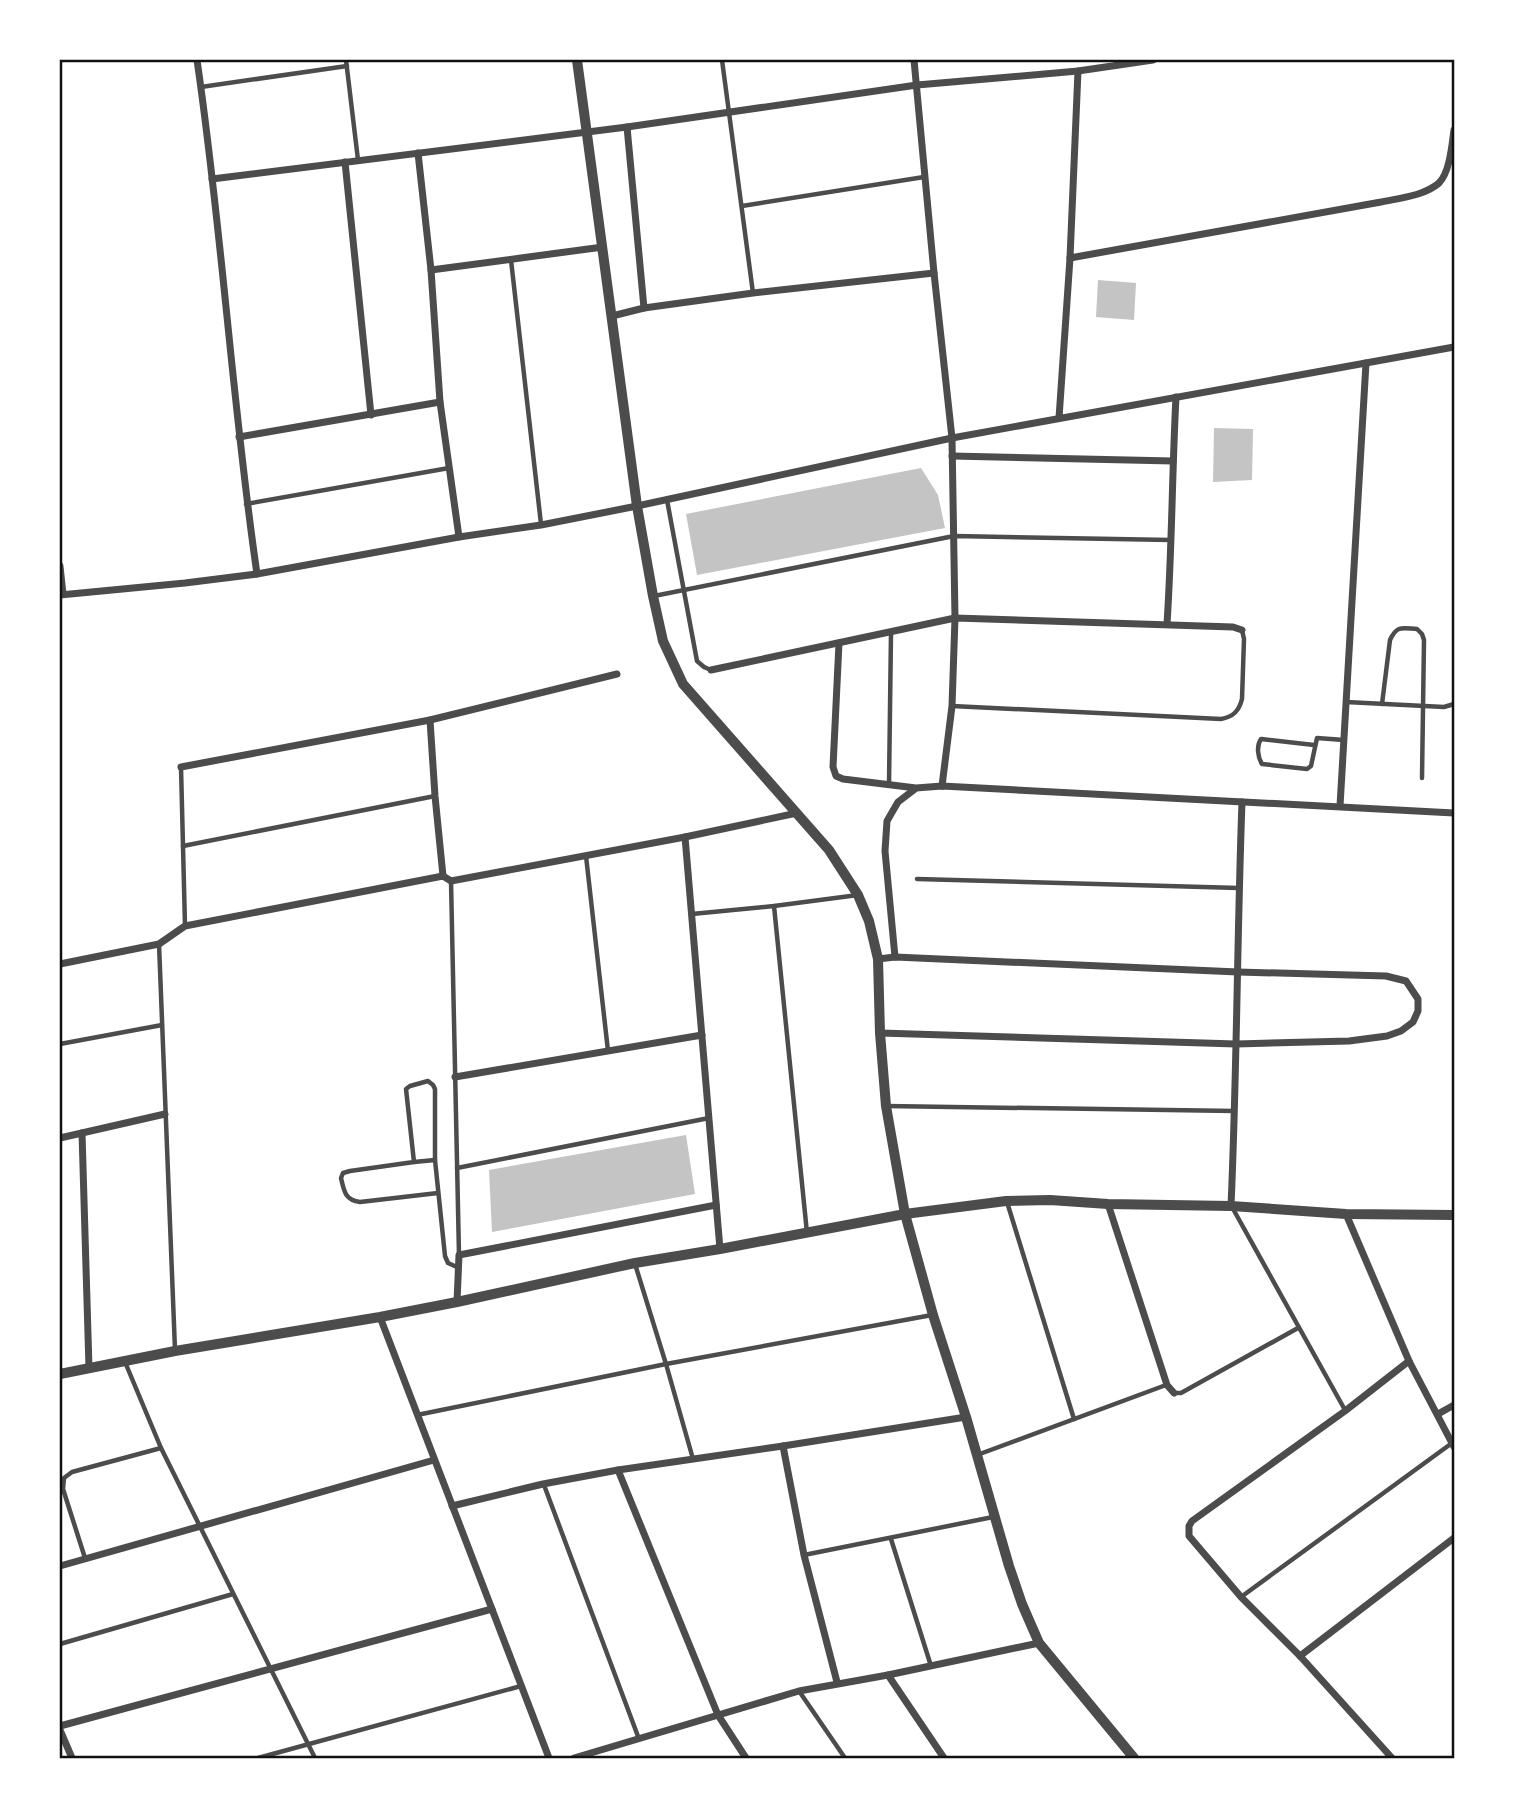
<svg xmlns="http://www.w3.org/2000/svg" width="1514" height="1818" font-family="'Source Sans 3',sans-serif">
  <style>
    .building { fill: #c4c4c4 }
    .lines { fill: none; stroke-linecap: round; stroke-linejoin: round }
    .service { stroke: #4c4c4c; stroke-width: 4.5 }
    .minor { stroke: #4c4c4c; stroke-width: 7 }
    .tertiary { stroke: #4c4c4c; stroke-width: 10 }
    .neatline { fill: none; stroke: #111; stroke-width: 2.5 }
  </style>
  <rect width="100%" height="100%" fill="#fff"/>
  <g class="building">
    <path d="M1098,280L1136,283L1134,320L1096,317Z"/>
    <path d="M1214,428L1253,429L1252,480L1213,482Z"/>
    <path d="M921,468L938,495L945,528L697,575L686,514Z"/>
    <path d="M686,1135L695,1194L492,1232L489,1170Z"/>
  </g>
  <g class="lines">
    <g class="service">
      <path d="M346,60L358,160"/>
      <path d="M722,60L753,293"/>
      <path d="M201,87L347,66"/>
      <path d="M742,206L924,177"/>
      <path d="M511,260L541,524"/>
      <path d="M667,500L697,661L704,667L711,670"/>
      <path d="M246,504L449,468"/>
      <path d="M654,596L954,536L1171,540"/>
      <path d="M1346,702L1444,707L1454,704"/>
      <path d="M1382,704L1390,640C1397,625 1402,628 1417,629L1422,634L1424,640L1422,778"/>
      <path d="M952,706L1221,719C1233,717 1239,711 1242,699L1244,639L1242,630"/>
      <path d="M1314,745L1261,739C1256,746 1258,758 1262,764L1307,769L1311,766L1317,738L1344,740"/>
      <path d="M181,767L185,926"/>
      <path d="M889,785L891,633"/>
      <path d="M183,846L435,796"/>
      <path d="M586,856L608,1051"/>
      <path d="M917,879L1239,888"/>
      <path d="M451,881L459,1255"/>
      <path d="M774,906L807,1233"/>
      <path d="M692,914L774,906L858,895"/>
      <path d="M159,944L175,1350"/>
      <path d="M60,1044L162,1025"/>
      <path d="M886,1106L1235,1111"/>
      <path d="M414,1162L435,1160"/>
      <path d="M457,1168L709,1118"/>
      <path d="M438,1193L360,1202C345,1200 344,1191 341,1178L343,1173L350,1171L414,1162L406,1089L410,1086L428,1081L433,1085L435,1089V1160L445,1256L448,1263L459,1268"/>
      <path d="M1007,1202L1074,1419"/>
      <path d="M1232,1207L1345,1410"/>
      <path d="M635,1264L666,1364L693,1459"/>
      <path d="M125,1362L161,1448L315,1758"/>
      <path d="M1174,1393H1181L1298,1328"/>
      <path d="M417,1415L666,1364L932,1315"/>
      <path d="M977,1455L1166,1385"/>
      <path d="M544,1485L639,1739"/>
      <path d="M891,1539L931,1666"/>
      <path d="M804,1555L993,1517"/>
      <path d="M85,1558L63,1489L64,1478L72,1472L161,1448"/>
      <path d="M1241,1597L1452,1443"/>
      <path d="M60,1644L233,1594"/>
      <path d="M799,1691L845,1758"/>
      <path d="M258,1758L521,1686"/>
    </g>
    <g class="minor">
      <path d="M197,60C222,230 232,403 257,574"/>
      <path d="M914,60L934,273L952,438L955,618L952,706L942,786"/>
      <path d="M627,127L644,308"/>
      <path d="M418,153L431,270L440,402L459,537"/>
      <path d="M345,162L371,415"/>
      <path d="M212,179L627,127L917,85L1078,71L1153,60"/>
      <path d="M1070,258L1381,202C1400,198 1424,196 1439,183C1450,172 1452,144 1454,130"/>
      <path d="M431,270L603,247"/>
      <path d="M612,316L644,308L753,293L934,273"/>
      <path d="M1059,418L1070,258L1078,71"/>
      <path d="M239,437L440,402"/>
      <path d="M952,456L1173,461"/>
      <path d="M60,566L63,594"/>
      <path d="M60,595L185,583L257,574L459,537L541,525L637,506L952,438L1454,347"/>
      <path d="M1167,624C1172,548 1172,473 1176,397"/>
      <path d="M839,643L833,767L836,776L843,779L916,788L942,786L1454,813"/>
      <path d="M711,670L955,618L1233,627L1242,630"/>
      <path d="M430,720L435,796L443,876"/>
      <path d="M181,767L430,720L617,674"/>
      <path d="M1340,806L1366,363"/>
      <path d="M685,837L720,1249"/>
      <path d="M895,957L885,851L887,821L898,802L915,789"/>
      <path d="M878,959L895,957L1238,972L1386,976L1406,981L1418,999V1011L1413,1022L1401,1031L1387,1036L1349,1041L1236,1044L880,1033"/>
      <path d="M60,964L159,944L185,926L443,876L451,881L685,837L797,813"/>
      <path d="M455,1077L702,1035"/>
      <path d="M82,1133L89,1368"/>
      <path d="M60,1138L165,1114"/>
      <path d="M1108,1204L1167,1385L1174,1393"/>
      <path d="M1231,1206C1237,1071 1237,937 1242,802"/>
      <path d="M1346,1214L1409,1361L1454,1447"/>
      <path d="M457,1302L459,1255L716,1205"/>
      <path d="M380,1317L549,1758"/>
      <path d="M1438,1414L1454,1405"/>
      <path d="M783,1446L804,1555L837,1682"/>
      <path d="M618,1470L718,1715L746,1758"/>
      <path d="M452,1506L543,1484L618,1470L783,1446L966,1417"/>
      <path d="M60,1566L434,1460"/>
      <path d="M1300,1656L1454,1538"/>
      <path d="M888,1675L944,1758"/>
      <path d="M60,1726L492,1609"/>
      <path d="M60,1730L72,1758"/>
      <path d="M574,1758L799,1691L888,1675L1039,1643"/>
      <path d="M1392,1758L1300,1656L1241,1597L1189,1536V1526L1192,1521L1345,1411L1409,1361"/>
    </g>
    <g class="tertiary">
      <path d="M577,60L637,506L653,596L663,641L683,684L829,850L858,895L869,921L878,959L880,1033L886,1106L905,1214L933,1315L966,1417L1009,1566L1022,1604L1039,1643L1134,1758"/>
      <path d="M60,1374L175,1351L380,1317L457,1302L635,1263L720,1249L905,1214L1006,1201L1050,1200L1108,1204L1231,1206L1346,1214L1454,1215"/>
    </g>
  </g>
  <rect width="1514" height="1818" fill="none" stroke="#ffffff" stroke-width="122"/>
  <rect x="61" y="61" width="1392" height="1696" class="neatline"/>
</svg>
